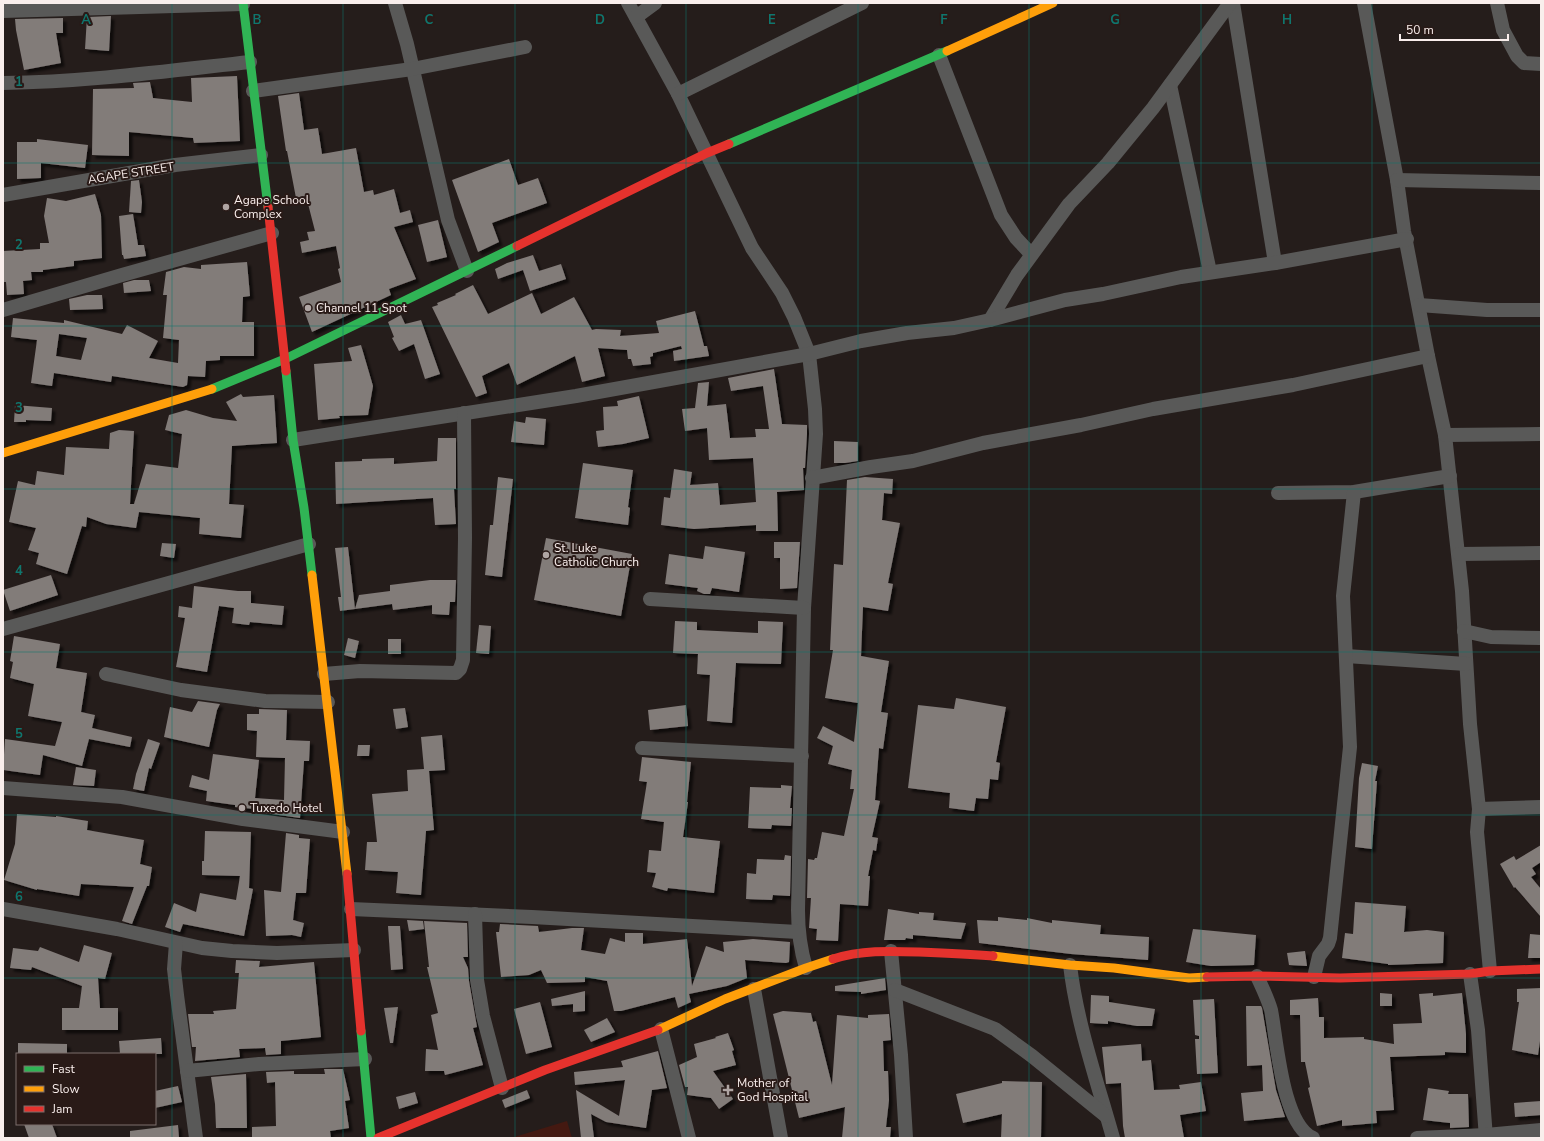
<svg xmlns="http://www.w3.org/2000/svg" width="1544" height="1141" font-family="'Nunito Sans',sans-serif">
  <style>
    .green { fill: #441911 }
    .building { fill: #827b79; fill-rule: evenodd; filter: url(#shadow) }
    .lines { fill: none; stroke-linecap: round; stroke-linejoin: round }
    .street { stroke: #595958; stroke-width: 14 }
    .fast { stroke: #30b455; stroke-width: 9 }
    .slow { stroke: #ff9f0a; stroke-width: 9 }
    .jam { stroke: #e5322d; stroke-width: 9 }
    .grid { fill: none; stroke: #0f766e; stroke-width: 1; stroke-opacity: 0.55 }
    .poi-dot { fill: #afa5a3; stroke: #291a17; stroke-width: 1.5 }
    .labels { text-anchor: middle; stroke-width: 4; stroke-linejoin: round; paint-order: stroke }
    .street-label { font-size: 12px; fill: #f9eeec; stroke: #291a17 }
    .poi-label { font-size: 12px; fill: #f9eeec; stroke: #291a17; text-anchor: start }
    .grid-label { font-size: 13px; text-anchor: middle; font-weight: bold; fill: #0f766e; stroke: #291a17; stroke-width: 4; stroke-linejoin: round; paint-order: stroke }
  </style>
  <defs>
    <filter id="shadow"><feDropShadow dx="3.5" dy="3.5" stdDeviation="1" flood-color="#0009"/></filter>
  </defs>
  <rect width="100%" height="100%" fill="#251d1b"/>
  <path class="green" d="M567,1121L572,1138H511Z"/>
  <g class="building">
    <path d="M111,16L109,51L85,49L87,17Z"/>
    <path d="M63,18V33H56L61,63L24,70L16,30L15,19Z"/>
    <path d="M237,76L240,141L194,143L193,138L129,132V156L92,155L93,89L134,88L133,83L150,82L153,98L192,102L191,78Z"/>
    <path d="M299,93L304,130L318,128L322,154L356,148L364,192L373,190L374,195L394,189L400,213L410,210L413,222L394,227L416,279L389,289L391,295L312,332L299,297L341,282L338,269L340,268L336,246L302,253L300,242L309,240L307,232L315,231L306,196L296,198L287,151H286L278,96Z"/>
    <path d="M37,139L88,145L85,168L41,163V178L17,179V142H37Z"/>
    <path d="M509,159L518,185L538,178L547,203L492,223L499,242L478,252L452,180Z"/>
    <path d="M139,180L142,202L141,213L129,212L131,181Z"/>
    <path d="M95,194L101,215L102,258L74,261V266L43,270V272H31L32,280L23,281L24,294L7,295L6,282H4L3,251L40,249V243H49L44,216L47,198L66,201Z"/>
    <path d="M133,214L138,245H144L146,256L124,259L123,255H122L119,216Z"/>
    <path d="M438,220L447,257L427,262L418,225Z"/>
    <path d="M533,255L539,271L561,264L566,279L530,291L523,270L498,279L495,269L507,263Z"/>
    <path d="M247,262L250,296L243,297L242,322H254V356H220V360L206,361L205,377L188,376L187,385L183,387L112,376L111,382L54,373L52,386L31,383L37,340L11,337L13,318L64,323V320L122,334L127,325L158,341L149,358L178,363L179,340L163,338L167,295H163L166,272L184,267L201,269V265ZM59,334L87,338L81,360L56,356Z"/>
    <path d="M134,280H149L151,291L124,293L123,283Z"/>
    <path d="M473,285L488,314L532,293L541,314L574,297L592,330L596,329L621,330L620,336L659,333L656,321L695,311L704,346H707L709,356L674,361L673,351L682,349L681,346L653,353V356L650,357L651,364L633,366L631,359H628L627,350L598,348L605,376L582,382L575,356L517,385L509,363L482,376L487,393L476,397L432,307L438,305L437,303L456,295L455,294Z"/>
    <path d="M87,295H102L103,309L70,310L69,299Z"/>
    <path d="M401,315L405,324L421,320L440,374L425,379L414,344L399,351L392,338L394,337L388,322Z"/>
    <path d="M361,345L373,386L368,415L339,416L340,418L318,420L314,364L352,361L348,348Z"/>
    <path d="M774,369L782,424L807,425V434L805,468H803L804,490L777,492L778,531H756V525L694,529L661,525L664,497L670,498L674,469L692,472L690,485L718,483L720,505L756,502L753,458L709,460L707,428L685,431L682,409L695,408L698,383L709,382L707,406L726,404L730,438L756,437L755,429H769L763,386L731,391L728,378Z"/>
    <path d="M241,394L243,397L274,395L277,443L232,446L229,504L244,505L241,538L199,534L200,518L139,512L136,528L106,524L87,517L86,527L82,526L67,574L36,564L39,553L28,550L36,528L9,522L18,481L35,485L37,471L64,475L66,447L109,449L110,433L119,430L134,431L130,504H134L146,464L178,468L182,434L165,430L169,415L186,410L213,418L237,421L226,402Z"/>
    <path d="M639,396L649,438L623,444L598,447L596,431L604,430L603,407L618,406L617,401Z"/>
    <path d="M15,405L52,408L51,421L26,420V422H14Z"/>
    <path d="M526,417L546,419L544,445L511,442L514,421L525,423Z"/>
    <path d="M438,438H456V489H454L456,524L435,525L433,498L336,504L335,462L362,461V459L394,458V464L437,461Z"/>
    <path d="M834,441L858,442V461L845,463H834Z"/>
    <path d="M583,463L633,470L628,507L630,508L628,525L575,518Z"/>
    <path d="M498,477L513,479L502,577L485,575L490,525H493Z"/>
    <path d="M865,477L893,479L892,494L884,493L882,520L900,523L888,583L893,584L888,611L863,607L861,656L889,661L881,712L888,713L883,749L879,748L875,800L880,801L872,837L878,838L876,851L873,850L868,876H870L868,906L840,904L838,941L816,940L817,929L809,928L811,898H807L808,859L814,860L815,858H817L822,832L844,836L854,789H850L852,770L828,764L833,746L817,738L823,726L854,742L858,703L825,698L833,650H830L834,564L843,565L847,480Z"/>
    <path d="M546,538L632,554L621,616L534,600Z"/>
    <path d="M774,542H800L797,588L780,589V558H774Z"/>
    <path d="M162,543L176,544L174,558L160,556Z"/>
    <path d="M705,546L745,552L739,592L712,588L710,594H704L697,591L698,588L665,584L669,554L703,559Z"/>
    <path d="M348,547L355,609L359,595L390,591V585L430,580H456L455,602H450L449,615L432,614V605L393,610L392,604L340,611L338,597H341L335,548Z"/>
    <path d="M51,575L58,595L10,611L3,590Z"/>
    <path d="M194,586L238,591H251V603L284,606L282,625L250,622L249,625L232,623L234,608L219,606L207,672L176,667L185,618L178,617L179,606L192,608Z"/>
    <path d="M675,621L697,622V630L758,633V621L783,622L781,664L736,663L732,723L707,721L710,675L697,674L698,654L673,653Z"/>
    <path d="M479,625L491,626L489,654L476,653Z"/>
    <path d="M14,636L60,644L56,668L87,673L81,712L95,715L92,728L132,737L130,747L89,739L82,766L43,755L40,775L3,770L5,739L55,746L62,722L28,716L34,684L10,678L13,662L10,661Z"/>
    <path d="M348,638L359,641L355,658L344,655Z"/>
    <rect x="388" y="639" width="13" height="15"/>
    <path d="M956,698L1006,707L996,762L1000,763L998,780L990,779L988,799L976,798L974,811L949,808L950,793L908,788L918,705L954,709Z"/>
    <path d="M198,701L220,704L217,710L209,747L164,737L170,707L192,712Z"/>
    <path d="M686,705L688,726L650,730L648,710Z"/>
    <path d="M405,708L408,727L396,729L393,709Z"/>
    <path d="M259,709L287,710L286,740L310,741L309,761H304L300,818L265,813V810L235,807V805L206,801L207,791L189,787L192,775L209,780L213,754L259,760L255,798L284,800L285,758L256,757L257,731L247,730V714H259Z"/>
    <path d="M442,735L445,770L429,771L434,830L426,831L421,895L396,893L398,872L365,870L367,842H377L372,794L408,791L407,770L424,769L421,737Z"/>
    <path d="M148,739L160,743L151,769L149,768L144,791L133,789L136,774Z"/>
    <path d="M358,745H370L369,756H357Z"/>
    <path d="M642,757L691,762L687,802H688L683,837L720,841L714,893L668,888L667,891L652,887L656,873L647,872L649,850L661,851L664,822L641,819L647,782L639,781Z"/>
    <path d="M1362,763L1378,766L1375,781H1377L1372,849L1355,847L1359,778Z"/>
    <path d="M76,767L96,770L94,786L73,785Z"/>
    <path d="M781,785L792,786L790,808H792L791,826L772,825L771,829L748,828L750,787L781,788Z"/>
    <path d="M17,814L56,817V816L88,821L87,830L144,840L140,864L152,867L149,886H147L132,924L122,921L134,887L81,884L79,896L37,889V890L4,880L15,844Z"/>
    <path d="M205,831L251,832L249,888L253,889L244,936L183,924L180,932L165,927L174,903L196,912L200,893L236,900L240,876L202,875V861H204Z"/>
    <path d="M286,833L299,835V838L310,839L306,893H296L293,920L304,923L301,937L292,935L266,936L264,890L281,892Z"/>
    <path d="M1541,845V862L1532,868L1536,874L1531,877L1541,889V917L1515,887L1514,888L1500,864L1514,856L1516,860Z"/>
    <path d="M785,855L791,856L790,896L773,895L772,900L746,899L747,873L756,874L757,859L784,860Z"/>
    <path d="M1355,902L1406,906L1404,932L1427,930L1444,932L1443,963L1388,965V964L1342,958L1345,933L1353,934Z"/>
    <path d="M888,909L919,914V912L934,913L933,920L966,923L961,939L913,935V939L906,938L905,940H884Z"/>
    <path d="M998,917L1027,920V918L1052,923V920L1101,925L1100,934L1149,937L1148,960L1071,954L979,943L977,920L998,921Z"/>
    <path d="M407,920L423,921L424,929L409,931Z"/>
    <path d="M424,921L467,923L468,957H463L468,968L469,981L477,1027L473,1028L483,1065L445,1075L444,1071H425L426,1049L438,1050L431,1015L438,1013L427,967H429Z"/>
    <path d="M500,924L538,926L539,932L572,928H584L581,950L605,954L610,938L625,942V933H643V944L687,939L692,986L706,946L724,952L723,942L753,939L790,942L789,962L786,963L745,960L747,978L727,986L689,994L691,1002L678,1008L675,997L621,1011H614L607,981L585,977V982L547,983L541,970L529,975L501,977L496,932H499Z"/>
    <path d="M388,926H400L403,969L391,970Z"/>
    <path d="M1193,929L1256,935L1254,965L1211,966L1186,962Z"/>
    <path d="M1530,934L1541,935V958H1528Z"/>
    <path d="M84,945L112,953L105,979L98,978L100,1008H118V1030H62V1008H79L82,986L32,967L31,970L10,968L13,948L38,951L40,947L79,962Z"/>
    <path d="M1305,951L1307,966L1289,965L1287,953Z"/>
    <path d="M236,960L260,961L259,967L314,962L321,1037L281,1041V1054L266,1055L265,1048L239,1049L240,1057L195,1061L196,1047H192L188,1014H214L213,1011L236,1009L239,973H235Z"/>
    <path d="M885,978L886,990L861,994V992L835,991V986Z"/>
    <path d="M1541,988V1034L1538,1055L1512,1050L1519,1002H1517V989Z"/>
    <path d="M585,991V1011L573,1012V1004L552,1006L551,999Z"/>
    <path d="M1380,993L1392,994V1006H1380Z"/>
    <path d="M1433,993V996L1462,993L1466,1034V1053L1445,1052V1055L1390,1057L1394,1110L1376,1111L1377,1123L1342,1126V1120L1317,1126L1308,1088L1310,1087L1305,1062H1301L1300,1015H1290V1000L1318,998L1319,1017H1324V1038L1364,1037V1039L1394,1044L1393,1024L1422,1023L1419,994Z"/>
    <path d="M1091,995L1109,996V1002L1155,1009L1152,1026H1137L1108,1021V1024L1090,1023Z"/>
    <path d="M1214,999L1218,1073L1197,1074L1195,1039H1199V1036L1195,1035L1193,1000Z"/>
    <path d="M540,1002L552,1047L526,1054L514,1009Z"/>
    <path d="M1246,1006H1261L1262,1008L1276,1090L1285,1117L1244,1121L1241,1093L1263,1091L1262,1065L1247,1066Z"/>
    <path d="M398,1007L393,1043H390L384,1008Z"/>
    <path d="M783,1011L811,1013L813,1022L816,1021L832,1085L837,1015L868,1018V1015L889,1014L891,1040L883,1041L884,1071H888L889,1100L886,1127H891L890,1138H842L845,1107L799,1118L773,1014Z"/>
    <path d="M607,1018L615,1032L591,1042L584,1030Z"/>
    <path d="M728,1033L734,1050L732,1051L736,1065L713,1071L733,1099L719,1109L711,1098L687,1095L688,1087H685L679,1065L697,1057L694,1044L716,1038L715,1037Z"/>
    <path d="M161,1038L162,1054H120L119,1041Z"/>
    <path d="M18,1043L67,1044V1054H18Z"/>
    <path d="M1141,1044L1142,1061L1151,1060L1154,1090L1180,1089L1179,1085L1201,1082L1206,1111L1180,1115L1184,1138H1125L1123,1126L1121,1083L1106,1084L1102,1047Z"/>
    <path d="M658,1051L667,1088L652,1090L646,1128L606,1122L591,1114L594,1138H581L576,1090L619,1116L625,1080L575,1085L574,1072L623,1067L621,1061Z"/>
    <path d="M324,1069H343L350,1100L345,1101L349,1128L330,1131L331,1138H252V1127L276,1126L275,1082L267,1083L266,1072L294,1071V1074H325Z"/>
    <path d="M246,1074L247,1128H216L215,1104L211,1077Z"/>
    <path d="M1002,1081L1042,1082L1041,1138H1001L1002,1114L963,1123L956,1094L1002,1083Z"/>
    <path d="M178,1086L182,1102L155,1108V1091Z"/>
    <path d="M1428,1088L1449,1091L1448,1094H1468L1469,1127L1450,1128V1123L1423,1120Z"/>
    <path d="M527,1090L530,1098L505,1108L502,1100Z"/>
    <path d="M415,1092L418,1103L399,1109L396,1097Z"/>
    <path d="M1541,1101V1115L1515,1117L1514,1103Z"/>
    <path d="M24,1124H52L57,1138H29Z"/>
    <path d="M178,1125L179,1138H130V1131Z"/>
  </g>
  <g class="lines">
    <g class="street">
      <path d="M395,3L407,44L448,220L467,271"/>
      <path d="M628,3L678,94L752,248L782,293L794,317L809,354L815,409L816,434L804,608L798,910C798,931 800,948 806,968"/>
      <path d="M1233,3L1275,263"/>
      <path d="M1364,3L1397,180L1404,231L1428,356L1445,435L1462,591L1470,724L1479,809L1477,832L1490,971"/>
      <path d="M1497,3L1503,30L1517,56L1524,63L1541,64"/>
      <path d="M3,11L243,4"/>
      <path d="M636,17L655,3"/>
      <path d="M939,55L1001,215L1016,238L1031,254"/>
      <path d="M3,83C86,82 168,71 250,62"/>
      <path d="M1170,85L1210,272"/>
      <path d="M253,91L412,69L525,47"/>
      <path d="M678,94L862,3"/>
      <path d="M1397,180L1541,183"/>
      <path d="M3,195L175,165L261,155"/>
      <path d="M1419,305L1487,310H1541"/>
      <path d="M3,310L122,275L272,233"/>
      <path d="M990,320L1017,275L1069,204L1108,163L1153,108L1230,3"/>
      <path d="M1445,435L1541,434"/>
      <path d="M293,440L576,396L809,354L861,341L907,333L954,328L990,320L1065,300L1103,294L1181,277L1275,263L1407,239"/>
      <path d="M812,478L871,467L913,461L983,443L1081,425L1153,409L1293,385L1428,356"/>
      <path d="M1278,493L1354,492L1450,476"/>
      <path d="M1459,554L1541,553"/>
      <path d="M650,599L804,608"/>
      <path d="M3,629L309,544"/>
      <path d="M1464,631L1491,637L1541,638"/>
      <path d="M1346,656L1466,664"/>
      <path d="M106,674L181,690L265,701L328,702"/>
      <path d="M324,674L360,671L456,673L460,669L463,660L465,538L464,413"/>
      <path d="M642,748L802,756"/>
      <path d="M3,788L122,797L243,819L343,832"/>
      <path d="M1479,809L1541,807"/>
      <path d="M3,909L117,929L202,948L232,951L277,953L354,950"/>
      <path d="M351,909L532,917L798,932"/>
      <path d="M475,914L477,980L483,1016L502,1088"/>
      <path d="M176,943L174,969L177,995L196,1138"/>
      <path d="M891,951L901,1055L906,1138"/>
      <path d="M1070,965C1077,1024 1097,1081 1113,1138"/>
      <path d="M1470,974L1478,1030L1486,1138"/>
      <path d="M1257,976C1262,987 1268,999 1271,1010C1277,1041 1282,1124 1313,1138"/>
      <path d="M1314,977L1319,956L1328,944L1330,938L1350,747L1343,596L1354,492"/>
      <path d="M754,989L781,1138"/>
      <path d="M895,990L995,1029L1032,1056L1106,1116"/>
      <path d="M661,1029L689,1138"/>
      <path d="M187,1071L259,1064L365,1059"/>
      <path d="M1417,1138L1486,1135L1541,1130"/>
    </g>
    <g class="fast">
      <path d="M243,3L268,207"/>
      <path d="M729,144L947,51"/>
      <path d="M286,371L293,440L304,508L312,575"/>
      <path d="M212,389L285,359L517,246"/>
      <path d="M361,1031L371,1138"/>
    </g>
    <g class="slow">
      <path d="M947,51L1053,3"/>
      <path d="M3,453L212,389"/>
      <path d="M312,575L347,874"/>
      <path d="M993,956L1070,965L1114,968L1189,978L1207,977"/>
      <path d="M658,1030L725,999L806,968L833,959"/>
    </g>
    <g class="jam">
      <path d="M268,207L286,371"/>
      <path d="M517,246L707,153L729,144"/>
      <path d="M347,874L361,1031"/>
      <path d="M833,959C861,950 889,951 919,952C944,953 968,954 993,956"/>
      <path d="M1207,977L1257,976L1340,978L1470,974L1490,971L1541,969"/>
      <path d="M378,1138L545,1070L658,1030"/>
    </g>
  </g>
  <path class="grid" d="M172,3V1138M343,3V1138M515,3V1138M686,3V1138M858,3V1138M1029,3V1138M1201,3V1138M1372,3V1138M3,163H1541M3,326H1541M3,489H1541M3,652H1541M3,815H1541M3,978H1541"/>
  <g class="poi-dot">
    <circle cx="226" cy="207" r="4"/>
    <circle cx="308" cy="308" r="4"/>
    <circle cx="546" cy="555" r="4"/>
    <circle cx="242" cy="808" r="4"/>
    <path d="M726 1084h4v4h4v4h-4v4h-4v-4h-4v-4h4z"/>
  </g>
  <g class="labels">
    <g class="street-label">
      <text transform="translate(131 173) rotate(-9)" y="4">AGAPE STREET</text>
    </g>
    <g class="poi-label">
      <text x="234" y="204">Agape School<tspan x="234" dy="14">Complex</tspan></text>
      <text x="316" y="312">Channel 11 Spot</text>
      <text x="554" y="552">St. Luke<tspan x="554" dy="14">Catholic Church</tspan></text>
      <text x="250" y="812">Tuxedo Hotel</text>
      <text x="737" y="1087">Mother of<tspan x="737" dy="14">God Hospital</tspan></text>
    </g>
  </g>
  <g class="grid-label">
    <text x="86" y="24">A</text>
    <text x="257" y="24">B</text>
    <text x="429" y="24">C</text>
    <text x="600" y="24">D</text>
    <text x="772" y="24">E</text>
    <text x="944" y="24">F</text>
    <text x="1115" y="24">G</text>
    <text x="1287" y="24">H</text>
    <text x="19" y="86">1</text>
    <text x="19" y="249">2</text>
    <text x="19" y="412">3</text>
    <text x="19" y="575">4</text>
    <text x="19" y="738">5</text>
    <text x="19" y="901">6</text>
  </g>
  <rect width="1544" height="1141" fill="none" stroke="#f9eeec" stroke-width="8"/>
  <rect x="16" y="1053" width="140" height="72" fill="#291a17" stroke="#7c6f6c"/>
  <rect x="24" y="1066" width="20" height="6" fill="#30b455" stroke="#7c6f6c"/>
  <text x="52" y="1073" font-size="12" fill="#f9eeec">Fast</text>
  <rect x="24" y="1086" width="20" height="6" fill="#ff9f0a" stroke="#7c6f6c"/>
  <text x="52" y="1093" font-size="12" fill="#f9eeec">Slow</text>
  <rect x="24" y="1106" width="20" height="6" fill="#e5322d" stroke="#7c6f6c"/>
  <text x="52" y="1113" font-size="12" fill="#f9eeec">Jam</text>
  <path d="M1400 34v6h108v-6" fill="none" stroke="#f9eeec" stroke-width="2"/>
  <text x="1406" y="34" font-size="12" fill="#f9eeec" stroke="#291a17" stroke-width="3" paint-order="stroke">50 m</text>
</svg>
